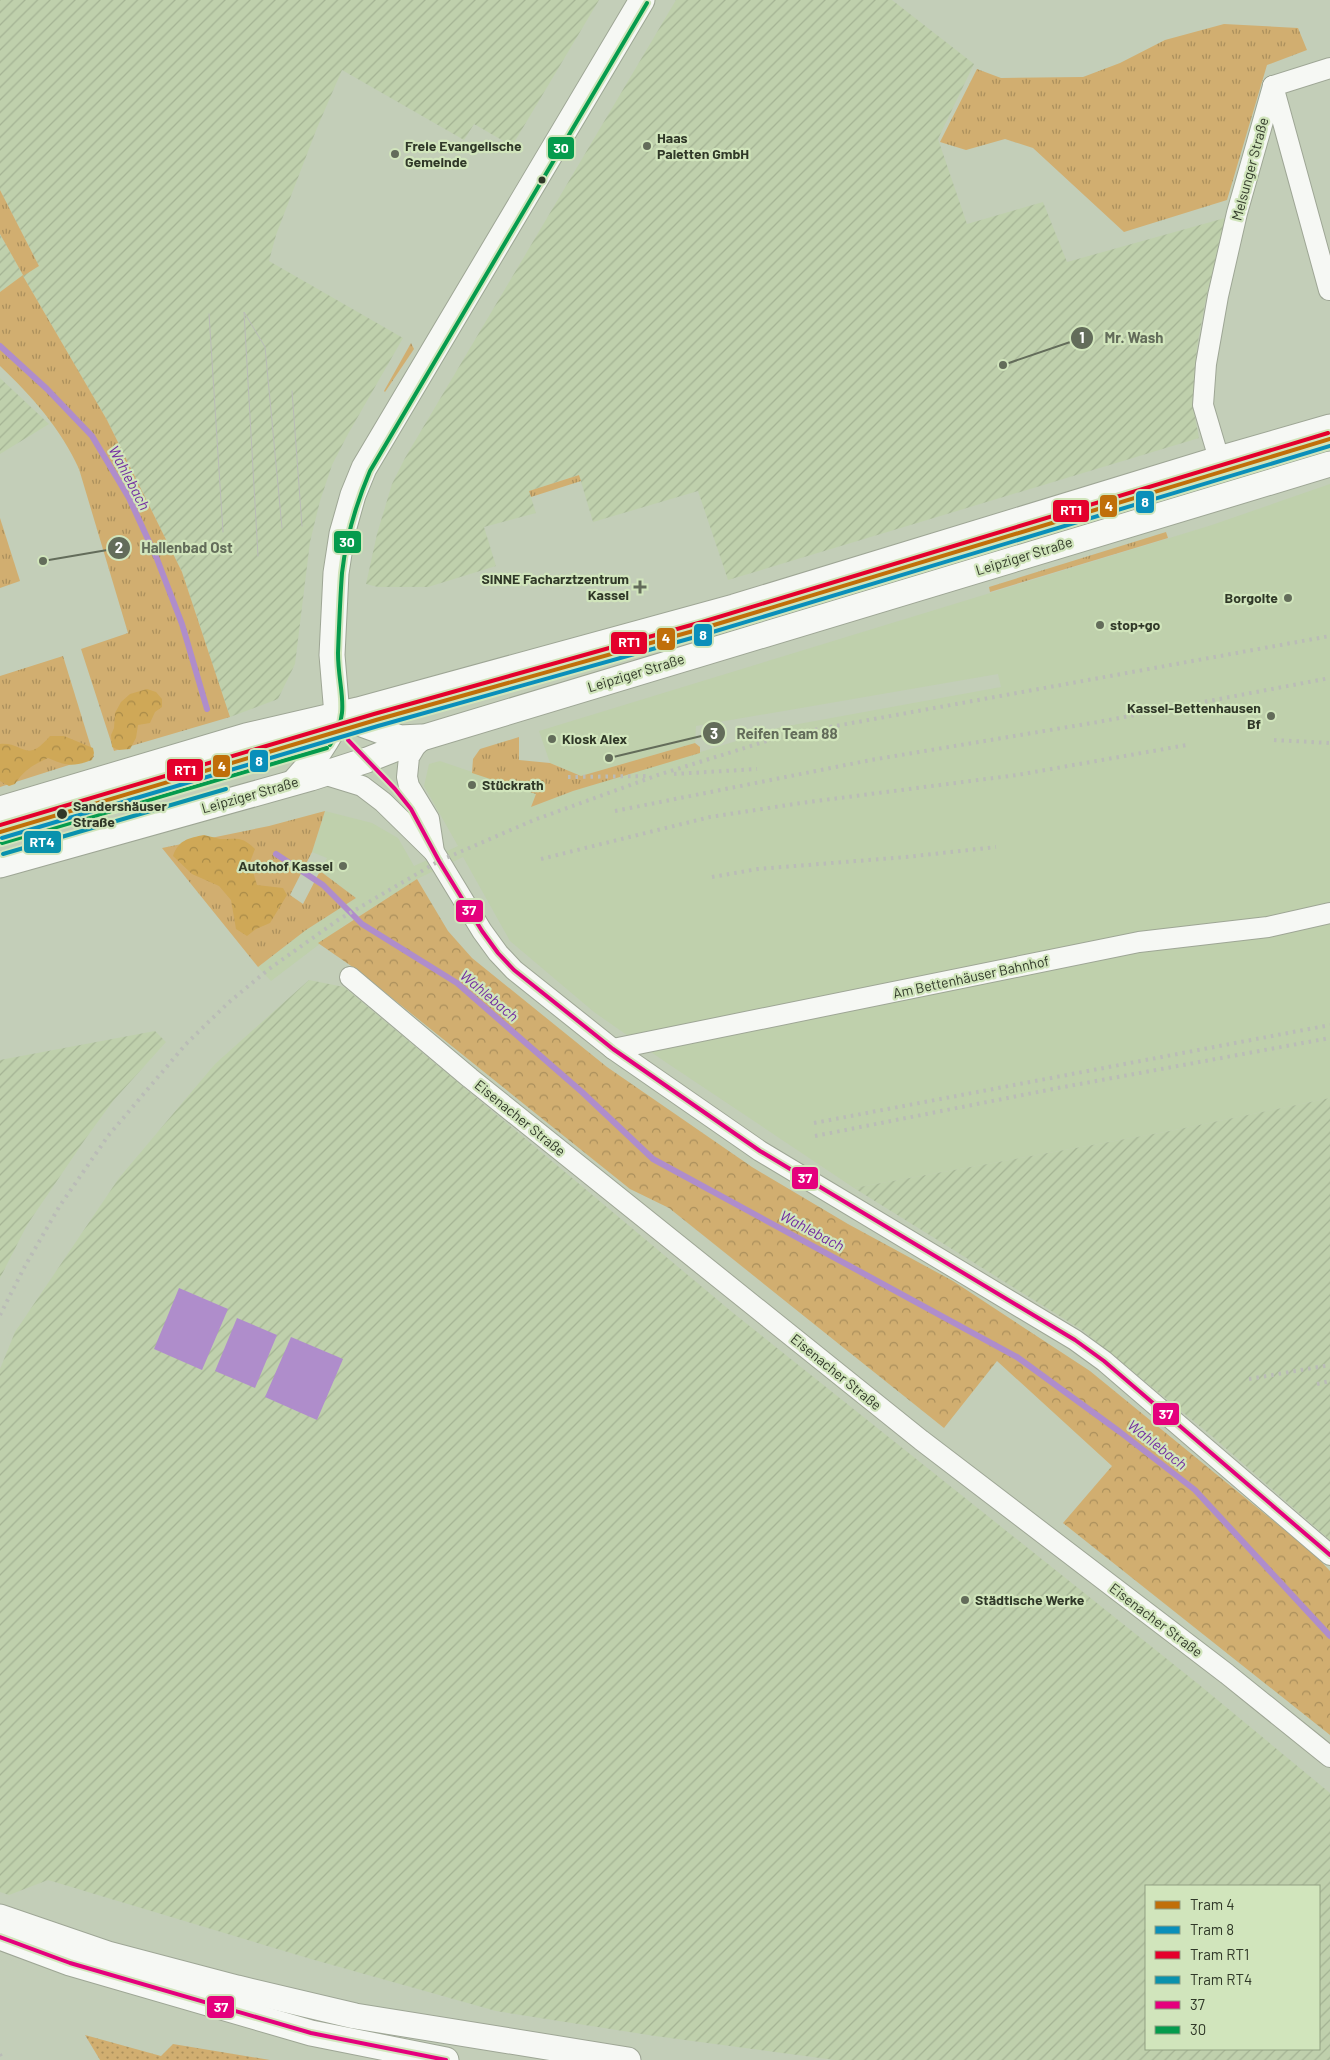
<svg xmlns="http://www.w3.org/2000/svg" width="1330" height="2060" font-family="Barlow,sans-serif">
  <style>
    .built { fill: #bfd0ac }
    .industrial { fill: url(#industrial-furrows); fill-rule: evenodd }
    .grass { fill: url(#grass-tufts) }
    .forest { fill: url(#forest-crowns) }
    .park { fill: url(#park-crowns) }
    .garden { fill: url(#garden-dots) }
    .water { fill: #af8dcb }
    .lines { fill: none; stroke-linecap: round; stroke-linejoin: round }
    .stream { stroke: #af8dcb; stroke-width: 6 }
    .minor-casing { stroke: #9ea695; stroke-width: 22 }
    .major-casing { stroke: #9ea695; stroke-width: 27 }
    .minor { stroke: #f6f8f4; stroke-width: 20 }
    .major { stroke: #f6f8f4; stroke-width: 25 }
    .tram { stroke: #babcb7; stroke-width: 1 }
    .rail { stroke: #babcb7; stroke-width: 4; stroke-dasharray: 2.5 5; stroke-linecap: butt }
    .bus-1-casing { stroke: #d1e5bc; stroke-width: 8 }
    .bus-2-casing { stroke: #d1e5bc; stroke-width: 8 }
    .bus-1 { stroke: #e5007d; stroke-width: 4 }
    .bus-2 { stroke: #059b4d; stroke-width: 4 }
    .tram-1-casing { stroke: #d1e5bc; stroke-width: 8 }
    .tram-2-casing { stroke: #d1e5bc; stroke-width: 8 }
    .tram-3-casing { stroke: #d1e5bc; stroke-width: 8 }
    .tram-4-casing { stroke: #d1e5bc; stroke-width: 8 }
    .tram-1 { stroke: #c06f0a; stroke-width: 4 }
    .tram-2 { stroke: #0a8fba; stroke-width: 4 }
    .tram-3 { stroke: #e4002b; stroke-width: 4 }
    .tram-4 { stroke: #0a92ad; stroke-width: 4 }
    .poi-dot { fill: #636c5a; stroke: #d1e5bc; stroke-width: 2 }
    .bus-dot { fill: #303828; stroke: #d1e5bc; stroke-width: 2 }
    .labels { text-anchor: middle; stroke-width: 4.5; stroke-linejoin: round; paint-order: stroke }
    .poi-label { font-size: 14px; font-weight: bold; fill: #303828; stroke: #d1e5bc; text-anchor: start }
    .street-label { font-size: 14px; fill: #303828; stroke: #d1e5bc }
    .stop-label { font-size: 14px; font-weight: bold; fill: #303828; stroke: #d1e5bc; text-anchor: start }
    .water-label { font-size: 15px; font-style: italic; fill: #732da2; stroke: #d1e5bc }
    .leader { fill: none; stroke: #636c5a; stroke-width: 2 }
    .callout-dot { fill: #636c5a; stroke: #d1e5bc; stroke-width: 2 }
    .mark-label { font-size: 15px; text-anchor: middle; font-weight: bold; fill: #fff }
    .callout-label { font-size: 15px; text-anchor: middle; font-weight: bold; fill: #636c5a; stroke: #d1e5bc; stroke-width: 4.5; stroke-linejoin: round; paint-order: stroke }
    .line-badge { stroke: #d1e5bc; stroke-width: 2 }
    .badge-label { font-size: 14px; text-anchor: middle; font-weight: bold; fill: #fff }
  </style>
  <defs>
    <pattern id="industrial-furrows" width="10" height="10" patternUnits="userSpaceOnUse" patternTransform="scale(1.25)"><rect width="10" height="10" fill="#bfd0ac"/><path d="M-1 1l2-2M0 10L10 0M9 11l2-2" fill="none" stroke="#a4b394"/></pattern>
    <pattern id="grass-tufts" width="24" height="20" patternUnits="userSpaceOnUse" patternTransform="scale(1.25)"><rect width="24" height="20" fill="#d1ae70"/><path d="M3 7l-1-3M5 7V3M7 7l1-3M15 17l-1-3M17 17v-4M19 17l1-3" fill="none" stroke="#aa8f5c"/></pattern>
    <pattern id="forest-crowns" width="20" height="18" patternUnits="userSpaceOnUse" patternTransform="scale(1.25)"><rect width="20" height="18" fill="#cfa857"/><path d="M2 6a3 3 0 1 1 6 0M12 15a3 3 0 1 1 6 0" fill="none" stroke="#a88a48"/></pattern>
    <pattern id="park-crowns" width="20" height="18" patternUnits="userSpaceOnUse" patternTransform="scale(1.25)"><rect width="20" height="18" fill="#d1ae70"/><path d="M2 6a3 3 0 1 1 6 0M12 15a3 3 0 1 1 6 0" fill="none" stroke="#aa8f5c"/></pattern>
    <pattern id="garden-dots" width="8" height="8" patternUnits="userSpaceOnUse" patternTransform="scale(1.25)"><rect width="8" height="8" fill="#d1ae70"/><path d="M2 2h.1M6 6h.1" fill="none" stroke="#aa8f5c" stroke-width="1.8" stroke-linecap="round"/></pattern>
  </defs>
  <rect width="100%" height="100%" fill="#c3ceb8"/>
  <path class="built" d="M1330,484V1098L1170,1131L854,1188L664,1061L594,1012L510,941L463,857L417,879L342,927L271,981L258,967L306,930L356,898L320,871L327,858L312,852L325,811L372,823L398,838L414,866L458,846L424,786L429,764L440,761L536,794L531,807L573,791L782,727L1001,687L998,674L696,726L695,743L581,776L550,763L539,731L1212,525Z"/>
  <g class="industrial">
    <path d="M0,0H599L512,146L474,124L464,140L342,70L317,128L276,235L269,261L403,338L348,434L332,465L320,501L310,542L295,664L278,699L230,717L182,572L107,420L23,276L0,292V234L23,275L39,266L0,190Z"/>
    <path d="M676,0H892L974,64L938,139L967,224L1043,202L1067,262L1225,218L1206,298L1197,347L1193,407L1199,438L728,580L698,491L593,522L579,475L529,491L536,513L484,527L496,566L428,587H378L366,584L377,534L392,484L405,458Z"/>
    <path d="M0,378L49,424L0,454Z"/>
    <path d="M309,980L344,987L732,1312L1197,1683L1330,1793V2060H835L655,2036L496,2011L311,1959L48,1880L9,1895L0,1892V1369L15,1332L119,1178L215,1064ZM1146,1886H1319V2049H1146Z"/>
    <path d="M155,1031L166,1042L113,1101L86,1138L27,1225L0,1278V1060Z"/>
    <path d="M1330,1098V1540L1213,1437L1082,1330L854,1188L1170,1131Z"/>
  </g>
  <g class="grass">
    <path d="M1224,24L1298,28L1307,50L1267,65L1227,200L1124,232L1033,148L1005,139L966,150L940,142L977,69L1001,78L1083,77L1120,63L1165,40Z"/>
    <path d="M0,190L39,266L23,276L107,420L182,572L230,717L114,751L81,649L128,633L79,469C61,429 32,396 0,366V292L23,275L0,234Z"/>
    <path d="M411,343L414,349L385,392L384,391Z"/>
    <path d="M579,475L581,481L531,497L529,491Z"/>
    <path d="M0,518L20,581L0,588Z"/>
    <path d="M1166,532L1168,538L990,592L989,587Z"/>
    <path d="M63,656L94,757L0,787V676Z"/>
    <path d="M519,737V760L550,763L581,776L695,743L700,747V753L573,791L531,807L536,794L472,773L473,759L480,749Z"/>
    <path d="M325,811L312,852L290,895L303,904L320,871L356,898L306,930L258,967L162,848L269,826Z"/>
  </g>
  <g class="forest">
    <path d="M147,689L156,692L162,699V707L155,712L150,723L138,725L136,738L130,749L119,750L112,747L111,735L114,728L115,713L121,702L130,694Z"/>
    <path d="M50,736H64L93,748L94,753L92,760C73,767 66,766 48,758C33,765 24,770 15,784L9,786L0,781V744C25,742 25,765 50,736Z"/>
    <path d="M204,835C209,836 215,838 220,839C238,839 242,836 255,849L250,862L257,885L283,888L287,895L270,923L256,929L247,936L236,929L231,900L219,886L192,874L173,856C178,840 189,838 204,835Z"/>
  </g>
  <path class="park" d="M417,879L448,931L472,958L607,1067L752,1167L848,1224L953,1281L1090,1371L1314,1554L1330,1571V1735L1063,1523L1112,1466L997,1361L944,1428L669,1208L630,1189L357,970L318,943Z"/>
  <path class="garden" d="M85,2035L161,2056L173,2044L270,2060H100Z"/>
  <g class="water">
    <path d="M179,1288L228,1309L202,1370L154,1349Z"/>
    <path d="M237,1318L277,1335L255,1388L215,1371Z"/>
    <path d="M291,1337L343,1359L317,1420L265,1397Z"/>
  </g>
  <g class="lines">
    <g class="stream">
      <path d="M0,346L47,389L92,436L129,498L157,559L182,624L207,709"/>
      <path d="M276,854L323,885L362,924L457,983L582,1092L653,1159L1017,1357L1120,1432L1195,1490L1330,1636"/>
    </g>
    <g class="minor-casing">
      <g id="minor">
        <path d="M1273,86L1329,290"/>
        <path d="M1273,86L1330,68"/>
        <path d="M1219,459L1203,405L1206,364L1218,296L1237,213L1273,86"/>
        <path d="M425,737L415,747L409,757L407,777L409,786L429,819L434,852L482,931L498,953L514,970L613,1049L760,1151L1075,1340L1104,1361L1330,1555"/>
        <path d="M323,774L362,786L383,802L434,852"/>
        <path d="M350,977L470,1078L921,1440L1227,1674L1330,1757"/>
        <path d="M613,1049L1139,942L1268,927L1330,913"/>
      </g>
    </g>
    <g class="major-casing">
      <g id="major">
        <path d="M337,715L400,738L421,737"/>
        <path d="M294,782L315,758L326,741L333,729L337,715L332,655L336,573L342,534L353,495L364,468L642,0"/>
        <path d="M0,809L246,736L358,710L734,607L1219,459L1330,427"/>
        <path d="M0,865L311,778L367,760L425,737L1330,464"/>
        <path d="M0,1917L108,1954L237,1988L355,2016L628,2060"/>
        <path d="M0,1937L70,1963L311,2033L446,2060"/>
      </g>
    </g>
    <use href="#minor" class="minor"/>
    <use href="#major" class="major"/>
    <g class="tram">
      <path d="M209,314L223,532"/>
      <path d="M292,391L302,526"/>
      <path d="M258,556L244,312L265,347L282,528"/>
    </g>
    <g class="rail">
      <path d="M1274,740L1330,743"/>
      <path d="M674,774L757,769"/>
      <path d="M568,777L649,776"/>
      <path d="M615,811L871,760L1098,722L1330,678"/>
      <path d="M541,859L710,817L801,803L1017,775L1187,745"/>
      <path d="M712,877L758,869L906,857L996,847"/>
      <path d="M814,1123L1330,1025"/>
      <path d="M815,1136L1058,1088L1330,1038"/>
      <path d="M0,1315L25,1266L59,1207L108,1136L186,1044L228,1003L269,969L338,920L439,861L534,820L658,775L786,735L1330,636"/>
      <path d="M1249,1379L1330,1365"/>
      <path d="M1317,1384L1330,1381"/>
      <path d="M0,2054L2,2060"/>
    </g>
    <g class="bus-1-casing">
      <g id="bus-1">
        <path d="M346,735L348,740L395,789L411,809L439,861L482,931L498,953L514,970L613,1049L760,1151L1075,1340L1104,1361L1330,1555"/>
        <path d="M0,837L223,773L346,735"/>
        <path d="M0,1937L70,1963L311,2033L446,2060"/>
      </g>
    </g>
    <g class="bus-2-casing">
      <g id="bus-2">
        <path d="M330,745C352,710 338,691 338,653C339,627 340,600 342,573C346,538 356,504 370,471L647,3"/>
        <path d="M2,843L327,748"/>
      </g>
    </g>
    <use href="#bus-1" class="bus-1"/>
    <use href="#bus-2" class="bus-2"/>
    <g class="tram-1-casing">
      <path id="tram-1" d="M0,832L376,720L704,628L1330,439"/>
    </g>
    <g class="tram-2-casing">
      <path id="tram-2" d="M2,838L378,726L706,634L1330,446"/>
    </g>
    <g class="tram-3-casing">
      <path id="tram-3" d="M0,825L374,714L702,622L1328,433"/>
    </g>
    <g class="tram-4-casing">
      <path id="tram-4" d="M3,854L226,789"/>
    </g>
    <use href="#tram-1" class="tram-1"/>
    <use href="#tram-2" class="tram-2"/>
    <use href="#tram-3" class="tram-3"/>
    <use href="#tram-4" class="tram-4"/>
  </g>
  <g class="poi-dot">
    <circle cx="647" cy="146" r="5"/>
    <circle cx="395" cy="154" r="5"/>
    <path d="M637.5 579.5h5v5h5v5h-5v5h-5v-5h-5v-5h5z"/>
    <circle cx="1288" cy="598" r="5"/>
    <circle cx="1100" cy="625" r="5"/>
    <circle cx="1271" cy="716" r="5"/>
    <circle cx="552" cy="739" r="5"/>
    <circle cx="472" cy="785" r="5"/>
    <circle cx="343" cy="866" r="5"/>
    <circle cx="965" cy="1600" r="5"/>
  </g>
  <g class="bus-dot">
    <circle cx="542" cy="180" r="4.5"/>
    <circle cx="62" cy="814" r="6"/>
  </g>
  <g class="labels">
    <g class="poi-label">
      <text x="657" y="143">Haas<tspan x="657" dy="16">Paletten GmbH</tspan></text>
      <text x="405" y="151">Freie Evangelische<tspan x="405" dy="16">Gemeinde</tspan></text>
      <text x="629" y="584" text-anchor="end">SINNE Facharztzentrum<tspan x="629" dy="16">Kassel</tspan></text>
      <text x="1278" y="603" text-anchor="end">Borgolte</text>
      <text x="1110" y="630">stop+go</text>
      <text x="1261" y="713" text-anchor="end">Kassel-Bettenhausen<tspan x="1261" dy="16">Bf</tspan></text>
      <text x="562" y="744">Kiosk Alex</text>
      <text x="482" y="790">Stückrath</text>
      <text x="333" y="871" text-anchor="end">Autohof Kassel</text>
      <text x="975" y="1605">Städtische Werke</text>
    </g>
    <g class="street-label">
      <text transform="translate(1250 169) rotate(-75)" y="5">Melsunger Straße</text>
      <text transform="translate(1024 556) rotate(-17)" y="5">Leipziger Straße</text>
      <text transform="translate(636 673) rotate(-17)" y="5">Leipziger Straße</text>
      <text transform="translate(250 795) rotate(-16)" y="5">Leipziger Straße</text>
      <text transform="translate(971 977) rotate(-12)" y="5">Am Bettenhäuser Bahnhof</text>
      <text transform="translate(520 1118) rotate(39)" y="5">Eisenacher Straße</text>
      <text transform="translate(836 1372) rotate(39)" y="5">Eisenacher Straße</text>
      <text transform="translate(1156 1620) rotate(37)" y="5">Eisenacher Straße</text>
    </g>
    <g class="stop-label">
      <text x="73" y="811">Sandershäuser<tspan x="73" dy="16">Straße</tspan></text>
    </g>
    <g class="water-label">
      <text transform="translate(129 478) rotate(62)" y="5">Wahlebach</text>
      <text transform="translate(489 996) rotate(40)" y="5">Wahlebach</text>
      <text transform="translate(812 1231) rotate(28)" y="5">Wahlebach</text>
      <text transform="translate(1157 1445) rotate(38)" y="5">Wahlebach</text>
    </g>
  </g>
  <path class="leader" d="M1003 365L1082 338M43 561L119 548M609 758L714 733"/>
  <g class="callout-dot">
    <circle cx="1003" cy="365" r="5"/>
    <circle cx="43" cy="561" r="5"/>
    <circle cx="609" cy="758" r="5"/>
    <circle cx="1082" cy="338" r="12"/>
    <circle cx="119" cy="548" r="12"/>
    <circle cx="714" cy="733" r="12"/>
  </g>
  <g class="mark-label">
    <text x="1082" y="343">1</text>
    <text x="119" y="553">2</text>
    <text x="714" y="739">3</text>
  </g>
  <g class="callout-label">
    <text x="1134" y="343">Mr. Wash</text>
    <text x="187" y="553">Hallenbad Ost</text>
    <text x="787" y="739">Reifen Team 88</text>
  </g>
  <g class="line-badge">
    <rect x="547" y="136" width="28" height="24" rx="5" fill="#059b4d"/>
    <rect x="1135" y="490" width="20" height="24" rx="5" fill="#0a8fba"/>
    <rect x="1099" y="494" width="19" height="24" rx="5" fill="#c06f0a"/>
    <rect x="1052" y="499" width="38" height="24" rx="5" fill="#e4002b"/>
    <rect x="333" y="530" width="29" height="24" rx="5" fill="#059b4d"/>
    <rect x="693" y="623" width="20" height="24" rx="5" fill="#0a8fba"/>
    <rect x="656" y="627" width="20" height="24" rx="5" fill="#c06f0a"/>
    <rect x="610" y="631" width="38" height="24" rx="5" fill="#e4002b"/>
    <rect x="249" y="749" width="20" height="24" rx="5" fill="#0a8fba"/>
    <rect x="212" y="754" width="19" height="24" rx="5" fill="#c06f0a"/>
    <rect x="166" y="758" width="38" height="24" rx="5" fill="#e4002b"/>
    <rect x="23" y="830" width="39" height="24" rx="5" fill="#0a92ad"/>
    <rect x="455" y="899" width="29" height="24" rx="5" fill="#e5007d"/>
    <rect x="791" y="1166" width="28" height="24" rx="5" fill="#e5007d"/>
    <rect x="1152" y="1402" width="28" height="24" rx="5" fill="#e5007d"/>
    <rect x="206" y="1995" width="29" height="24" rx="5" fill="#e5007d"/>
  </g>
  <g class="badge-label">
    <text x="561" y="153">30</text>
    <text x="1145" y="507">8</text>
    <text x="1109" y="511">4</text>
    <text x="1071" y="515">RT1</text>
    <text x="347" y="547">30</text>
    <text x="703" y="640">8</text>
    <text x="666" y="643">4</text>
    <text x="629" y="647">RT1</text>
    <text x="259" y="766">8</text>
    <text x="222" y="771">4</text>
    <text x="185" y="775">RT1</text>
    <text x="42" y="847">RT4</text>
    <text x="469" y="915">37</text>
    <text x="805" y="1183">37</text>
    <text x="1166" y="1419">37</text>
    <text x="221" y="2012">37</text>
  </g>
  <rect x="1145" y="1885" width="175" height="165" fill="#d1e5bc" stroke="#91a081"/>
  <rect x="1155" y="1901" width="25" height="8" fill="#c06f0a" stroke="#91a081"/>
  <text x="1190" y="1910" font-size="15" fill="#303828">Tram 4</text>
  <rect x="1155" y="1926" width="25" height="8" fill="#0a8fba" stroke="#91a081"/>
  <text x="1190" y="1935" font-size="15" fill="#303828">Tram 8</text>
  <rect x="1155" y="1951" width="25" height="8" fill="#e4002b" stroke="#91a081"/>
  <text x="1190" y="1960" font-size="15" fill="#303828">Tram RT1</text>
  <rect x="1155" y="1976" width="25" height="8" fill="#0a92ad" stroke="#91a081"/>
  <text x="1190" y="1985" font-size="15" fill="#303828">Tram RT4</text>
  <rect x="1155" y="2001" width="25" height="8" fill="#e5007d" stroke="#91a081"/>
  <text x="1190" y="2010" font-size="15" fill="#303828">37</text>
  <rect x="1155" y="2026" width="25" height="8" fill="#059b4d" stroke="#91a081"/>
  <text x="1190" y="2035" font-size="15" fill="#303828">30</text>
</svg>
